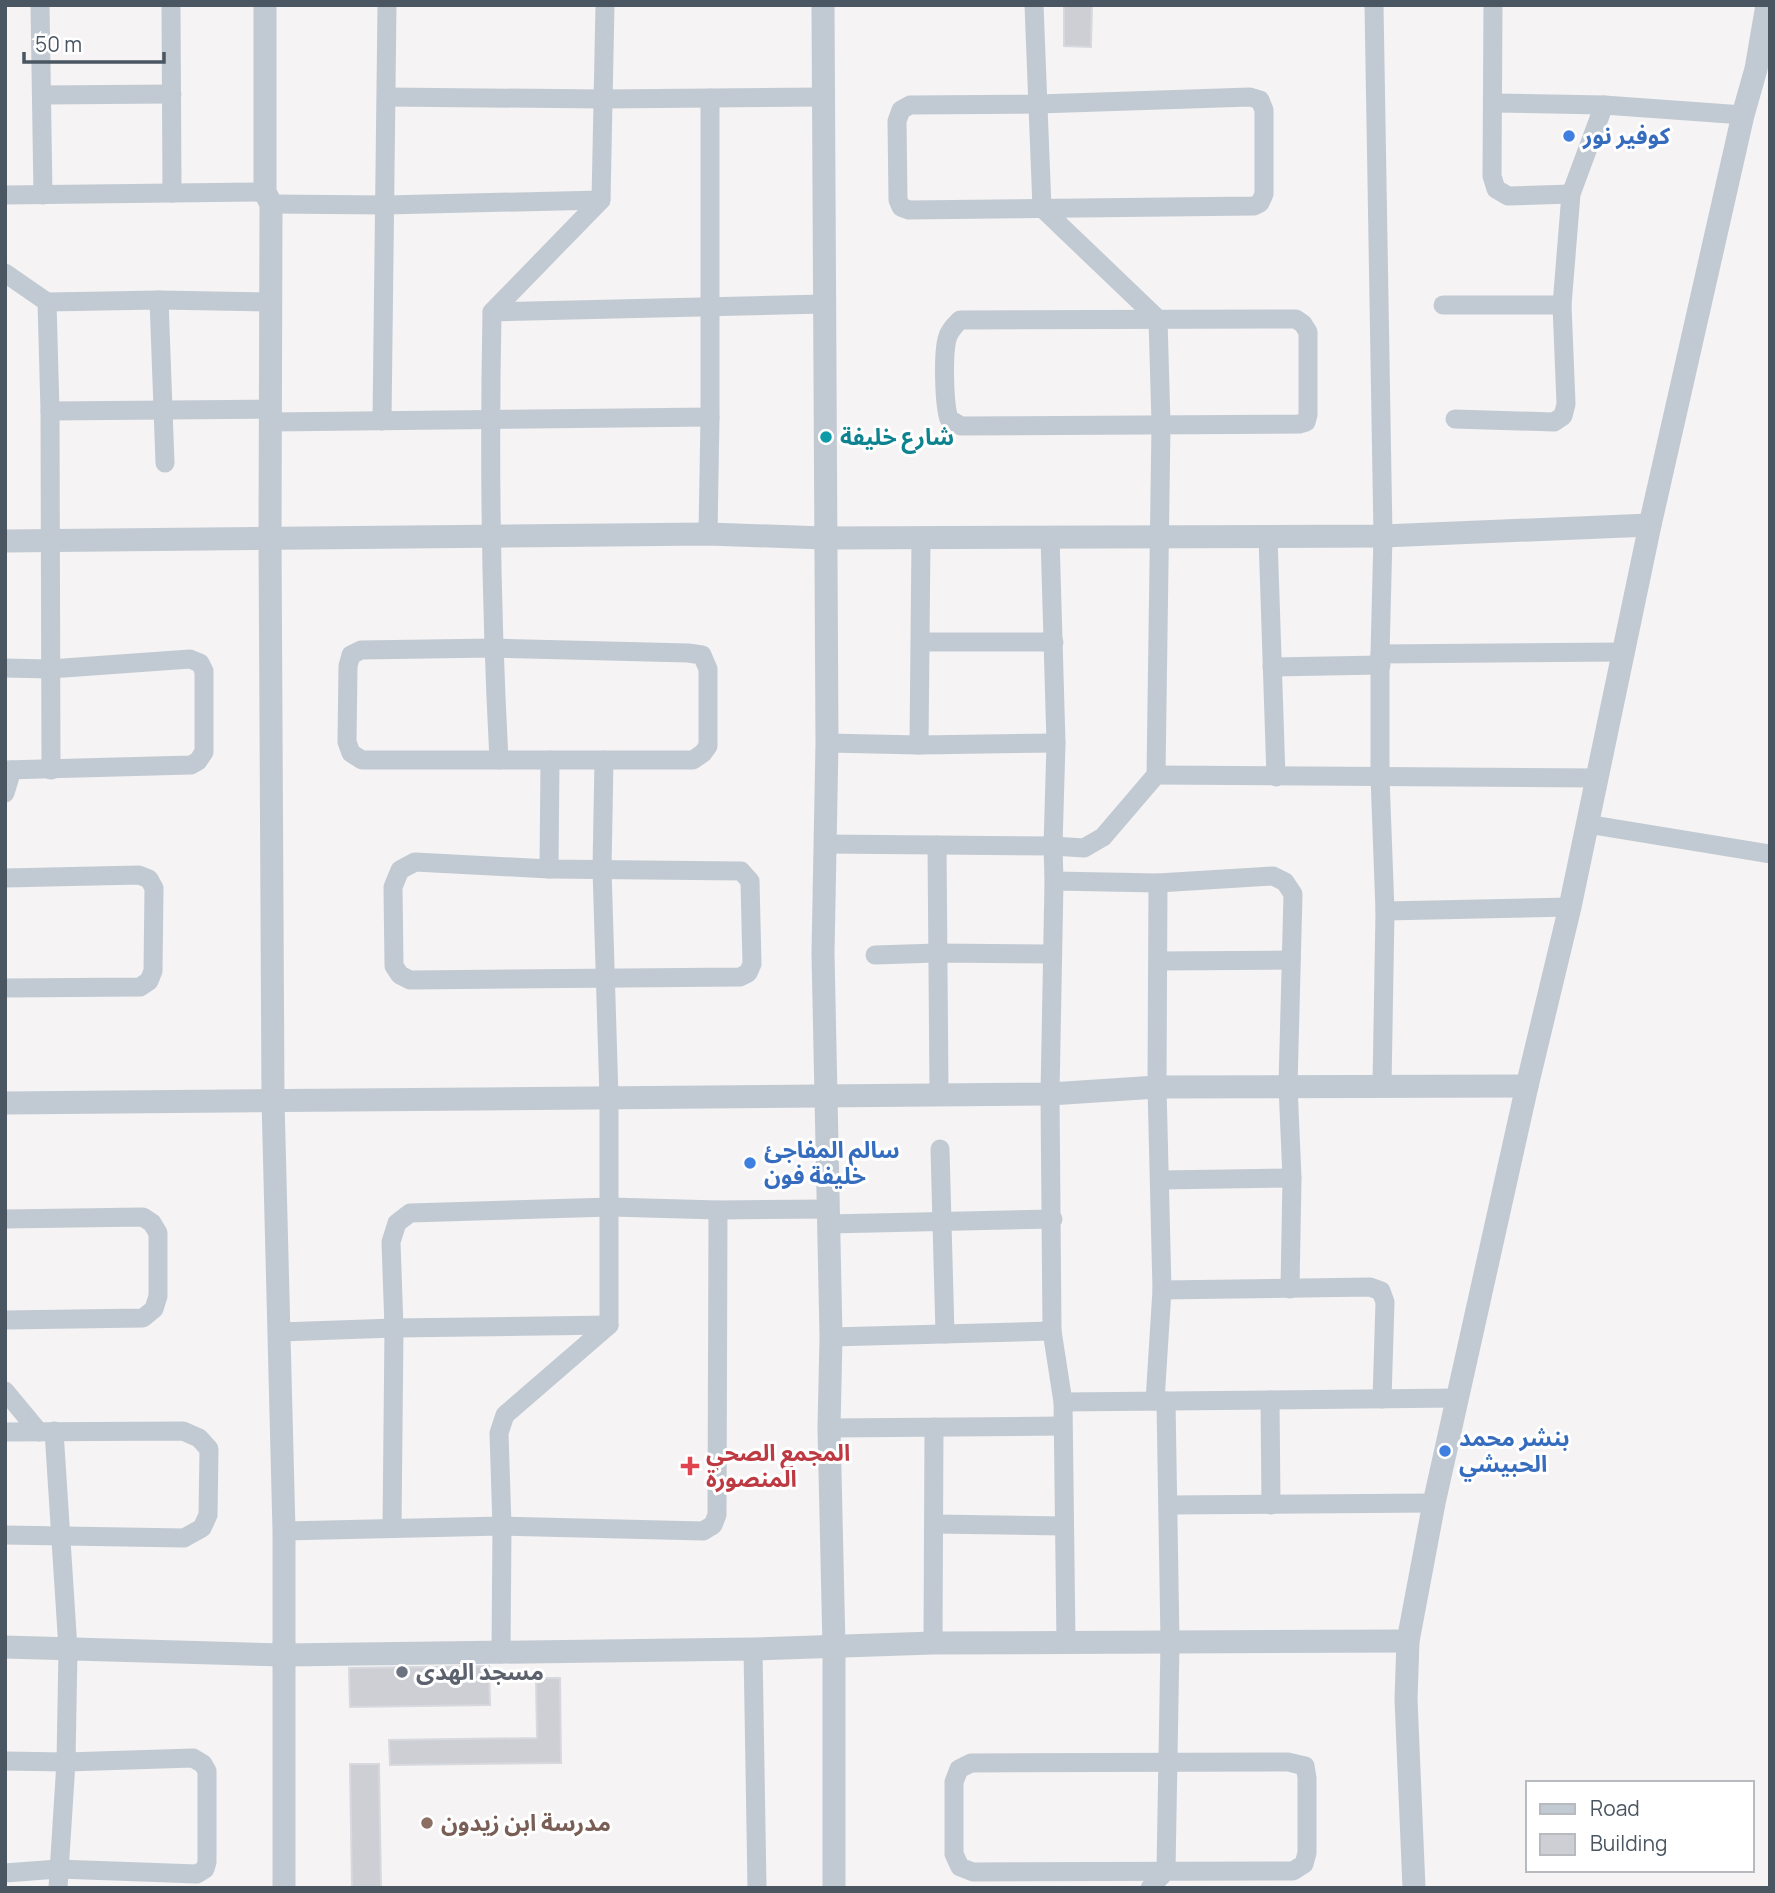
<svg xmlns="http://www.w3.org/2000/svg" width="1775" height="1893" font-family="Manrope,'Noto Sans Arabic',sans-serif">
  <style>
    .building { fill: #cdcfd5; stroke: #d7d9de; stroke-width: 2 }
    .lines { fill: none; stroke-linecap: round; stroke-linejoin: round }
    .minor { stroke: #c1cad2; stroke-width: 19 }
    .tertiary { stroke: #c1cad2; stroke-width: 23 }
    .shop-dot { fill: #3f7fe0; stroke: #fff; stroke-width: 2.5 }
    .culture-dot { fill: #0f9aa8; stroke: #fff; stroke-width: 2.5 }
    .health-dot { fill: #e0444e; stroke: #fff; stroke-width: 2.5 }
    .worship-dot { fill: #6b7280; stroke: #fff; stroke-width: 2.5 }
    .education-dot { fill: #8d6e63; stroke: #fff; stroke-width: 2.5 }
    .labels { text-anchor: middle; stroke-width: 6; stroke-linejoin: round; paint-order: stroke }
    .shop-label { font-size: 23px; font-weight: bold; fill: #366cbe; stroke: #fff; text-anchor: start }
    .culture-label { font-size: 23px; font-weight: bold; fill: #0d838f; stroke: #fff; text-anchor: start }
    .health-label { font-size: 23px; font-weight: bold; fill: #be3a42; stroke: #fff; text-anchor: start }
    .worship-label { font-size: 23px; font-weight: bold; fill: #5b616d; stroke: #fff; text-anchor: start }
    .education-label { font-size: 23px; font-weight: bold; fill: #785e54; stroke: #fff; text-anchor: start }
  </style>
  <rect width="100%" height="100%" fill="#f5f3f3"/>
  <g class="building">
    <path d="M1064,5H1092L1091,47L1064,46Z"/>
    <path d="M489,1666L490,1705L350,1707L349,1668Z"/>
    <path d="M536,1678H560L561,1763L390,1765L389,1740L537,1738Z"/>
    <path d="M350,1764H379L381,1888H352Z"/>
  </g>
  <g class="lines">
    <g class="minor">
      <path d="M40,5L43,195"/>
      <path d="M171,5L172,193"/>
      <path d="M1374,5L1383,536L1380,654V777L1385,911L1382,1086"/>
      <path d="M1493,5L1492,176L1496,189L1508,196L1571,194"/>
      <path d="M42,95L172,94"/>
      <path d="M387,97L603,99L823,97"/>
      <path d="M1250,97L1260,100L1264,110V194L1260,203L1254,206L909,210L901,207L898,200L897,121L901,110L910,105L1039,104Z"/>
      <path d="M1494,103L1604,105L1743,115"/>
      <path d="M5,195L265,192"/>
      <path d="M271,204L386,205L601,200"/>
      <path d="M5,273L47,302L50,411L51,770"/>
      <path d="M159,300L165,463"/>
      <path d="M47,302L159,300L270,302"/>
      <path d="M1443,305H1562"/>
      <path d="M492,312L824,304"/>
      <path d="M1296,319L1303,324L1308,332V415L1306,422L1299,424L961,426L949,419C944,404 943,355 947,339C949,331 954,326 960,320Z"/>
      <path d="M50,411L271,409"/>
      <path d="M1455,419L1554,422L1563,416L1566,404L1562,305L1571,194L1604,105"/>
      <path d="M382,421L387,5"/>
      <path d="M272,422L710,417"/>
      <path d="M708,534L710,417V98"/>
      <path d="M1050,537L1056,743L1053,846L1054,881L1050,1094L1052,1331"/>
      <path d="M1268,537L1276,777"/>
      <path d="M921,642H1054"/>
      <path d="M493,648L688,653L702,655L708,669V746L703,753L693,760H362L351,753L347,742L348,666L351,655L361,650Z"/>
      <path d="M1380,654L1623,652"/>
      <path d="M1272,667L1381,665"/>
      <path d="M5,668L50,669L190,659L200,663L204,671V752L198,761L191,765L5,770"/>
      <path d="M827,743L919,745L1056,743"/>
      <path d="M919,745L921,538"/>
      <path d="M499,760C491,610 489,461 492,312L601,200L605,5"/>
      <path d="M1156,775L1597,778"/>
      <path d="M5,793L12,770"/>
      <path d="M1587,824L1770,854"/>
      <path d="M825,844L1053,846L1084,848L1103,837L1156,775L1161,424L1158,319L1042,208L1034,5"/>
      <path d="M937,845L939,1093"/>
      <path d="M415,862L549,869L741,871L750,881L752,964L748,973L740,977L410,980L400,975L394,966L393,887L400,870Z"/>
      <path d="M549,869L550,760"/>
      <path d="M5,878L139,875L149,879L154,888L153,971L149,981L140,987L5,988"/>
      <path d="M1054,881L1158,883L1273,876L1285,882L1293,894L1288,1086L1292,1178L1290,1289"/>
      <path d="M1385,911L1570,907"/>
      <path d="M875,955L937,953L1052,954"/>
      <path d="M1158,961L1291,960"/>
      <path d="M940,1149L945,1334"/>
      <path d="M1161,1180L1292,1178"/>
      <path d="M5,1219L143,1217L152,1223L158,1233V1296L154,1309L143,1318L5,1320"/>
      <path d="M829,1224L1053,1219"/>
      <path d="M1162,1290L1370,1287L1381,1291L1385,1302L1382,1399"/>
      <path d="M280,1332L394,1328L609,1325"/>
      <path d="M831,1337L1052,1331L1063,1402L1066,1642"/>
      <path d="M5,1391L39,1432"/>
      <path d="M1270,1400L1271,1505"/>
      <path d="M1155,1401L1162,1290L1157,1087L1158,883"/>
      <path d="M1063,1402L1458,1398"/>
      <path d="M829,1428L1062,1426"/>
      <path d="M54,1431L68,1649L66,1762L58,1888"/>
      <path d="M5,1432L183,1431L199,1438L209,1449L208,1515L202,1528L184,1538L5,1535"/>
      <path d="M1169,1505L1434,1503"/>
      <path d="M935,1524L1064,1526"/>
      <path d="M392,1528L394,1328L391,1242L397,1223L410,1213L611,1207L718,1210L828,1209"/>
      <path d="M284,1531L502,1526L703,1531L713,1525L717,1515L718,1210"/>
      <path d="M933,1643L934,1427"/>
      <path d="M753,1649L757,1888"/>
      <path d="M501,1654L502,1526L499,1433L505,1415L609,1325V1097L602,869L604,760"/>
      <path d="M5,1761L66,1762L193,1758L203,1764L207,1771V1862L205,1869L197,1874L58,1869L5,1873"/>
      <path d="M1288,1762L1305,1766L1307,1778V1853L1304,1864L1293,1871L973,1872L960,1867L954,1854V1782L959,1769L971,1763Z"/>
      <path d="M1150,1888L1166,1871L1170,1642L1166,1401"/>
    </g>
    <g class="tertiary">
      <path d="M265,5V192L271,204L270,538L273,1100L284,1531V1888"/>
      <path d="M823,5L827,743L823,953L831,1337L829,1428L834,1647V1888"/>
      <path d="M5,541L708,534L824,538L1383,536L1650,525"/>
      <path d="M5,1103L1050,1094L1157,1087L1527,1086"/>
      <path d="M5,1647L284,1655L753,1649L933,1643L1408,1641"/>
      <path d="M1414,1888L1406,1699L1408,1641L1434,1503L1527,1086L1570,907L1650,525L1743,115L1756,69L1767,5"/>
    </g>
  </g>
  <g class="shop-dot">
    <circle cx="1569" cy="136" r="7"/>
    <circle cx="750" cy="1163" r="7"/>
    <circle cx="1445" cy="1451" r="7"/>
  </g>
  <circle class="culture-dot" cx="826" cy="437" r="7"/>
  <path class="health-dot" d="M686.5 1455.5h7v7h7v7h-7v7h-7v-7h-7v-7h7z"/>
  <circle class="worship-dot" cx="402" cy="1672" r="7"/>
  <circle class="education-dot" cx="427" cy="1823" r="7"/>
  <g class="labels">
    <g class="shop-label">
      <text x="1583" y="144">كوفير نور</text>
      <text x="764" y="1158">سالم المفاجئ<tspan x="764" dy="26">خليفة فون</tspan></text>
      <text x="1459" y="1446">بنشر محمد<tspan x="1459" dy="26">الحبيشي</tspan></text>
    </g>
    <g class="culture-label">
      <text x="840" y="445">شارع خليفة</text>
    </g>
    <g class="health-label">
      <text x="706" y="1461">المجمع الصحي<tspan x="706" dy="26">المنصورة</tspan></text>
    </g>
    <g class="worship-label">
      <text x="416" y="1680">مسجد الهدى</text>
    </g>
    <g class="education-label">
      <text x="441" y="1831">مدرسة ابن زيدون</text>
    </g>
  </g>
  <rect width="1775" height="1893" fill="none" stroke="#4a5661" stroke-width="14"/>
  <rect x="1526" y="1781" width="228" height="91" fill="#ffffff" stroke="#b7bbc0" stroke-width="2"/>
  <rect x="1540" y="1804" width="35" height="10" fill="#c1cad2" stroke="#b7bbc0" stroke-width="2"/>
  <text x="1590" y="1816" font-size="21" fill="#4a5661">Road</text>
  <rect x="1540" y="1834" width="35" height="21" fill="#cdcfd5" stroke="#b7bbc0" stroke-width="2"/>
  <text x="1590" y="1851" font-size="21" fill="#4a5661">Building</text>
  <path d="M24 52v10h140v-10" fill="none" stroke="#4a5661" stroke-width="3.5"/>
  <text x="35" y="52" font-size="21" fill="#4a5661" stroke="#ffffff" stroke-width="5" paint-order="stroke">50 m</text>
</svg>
